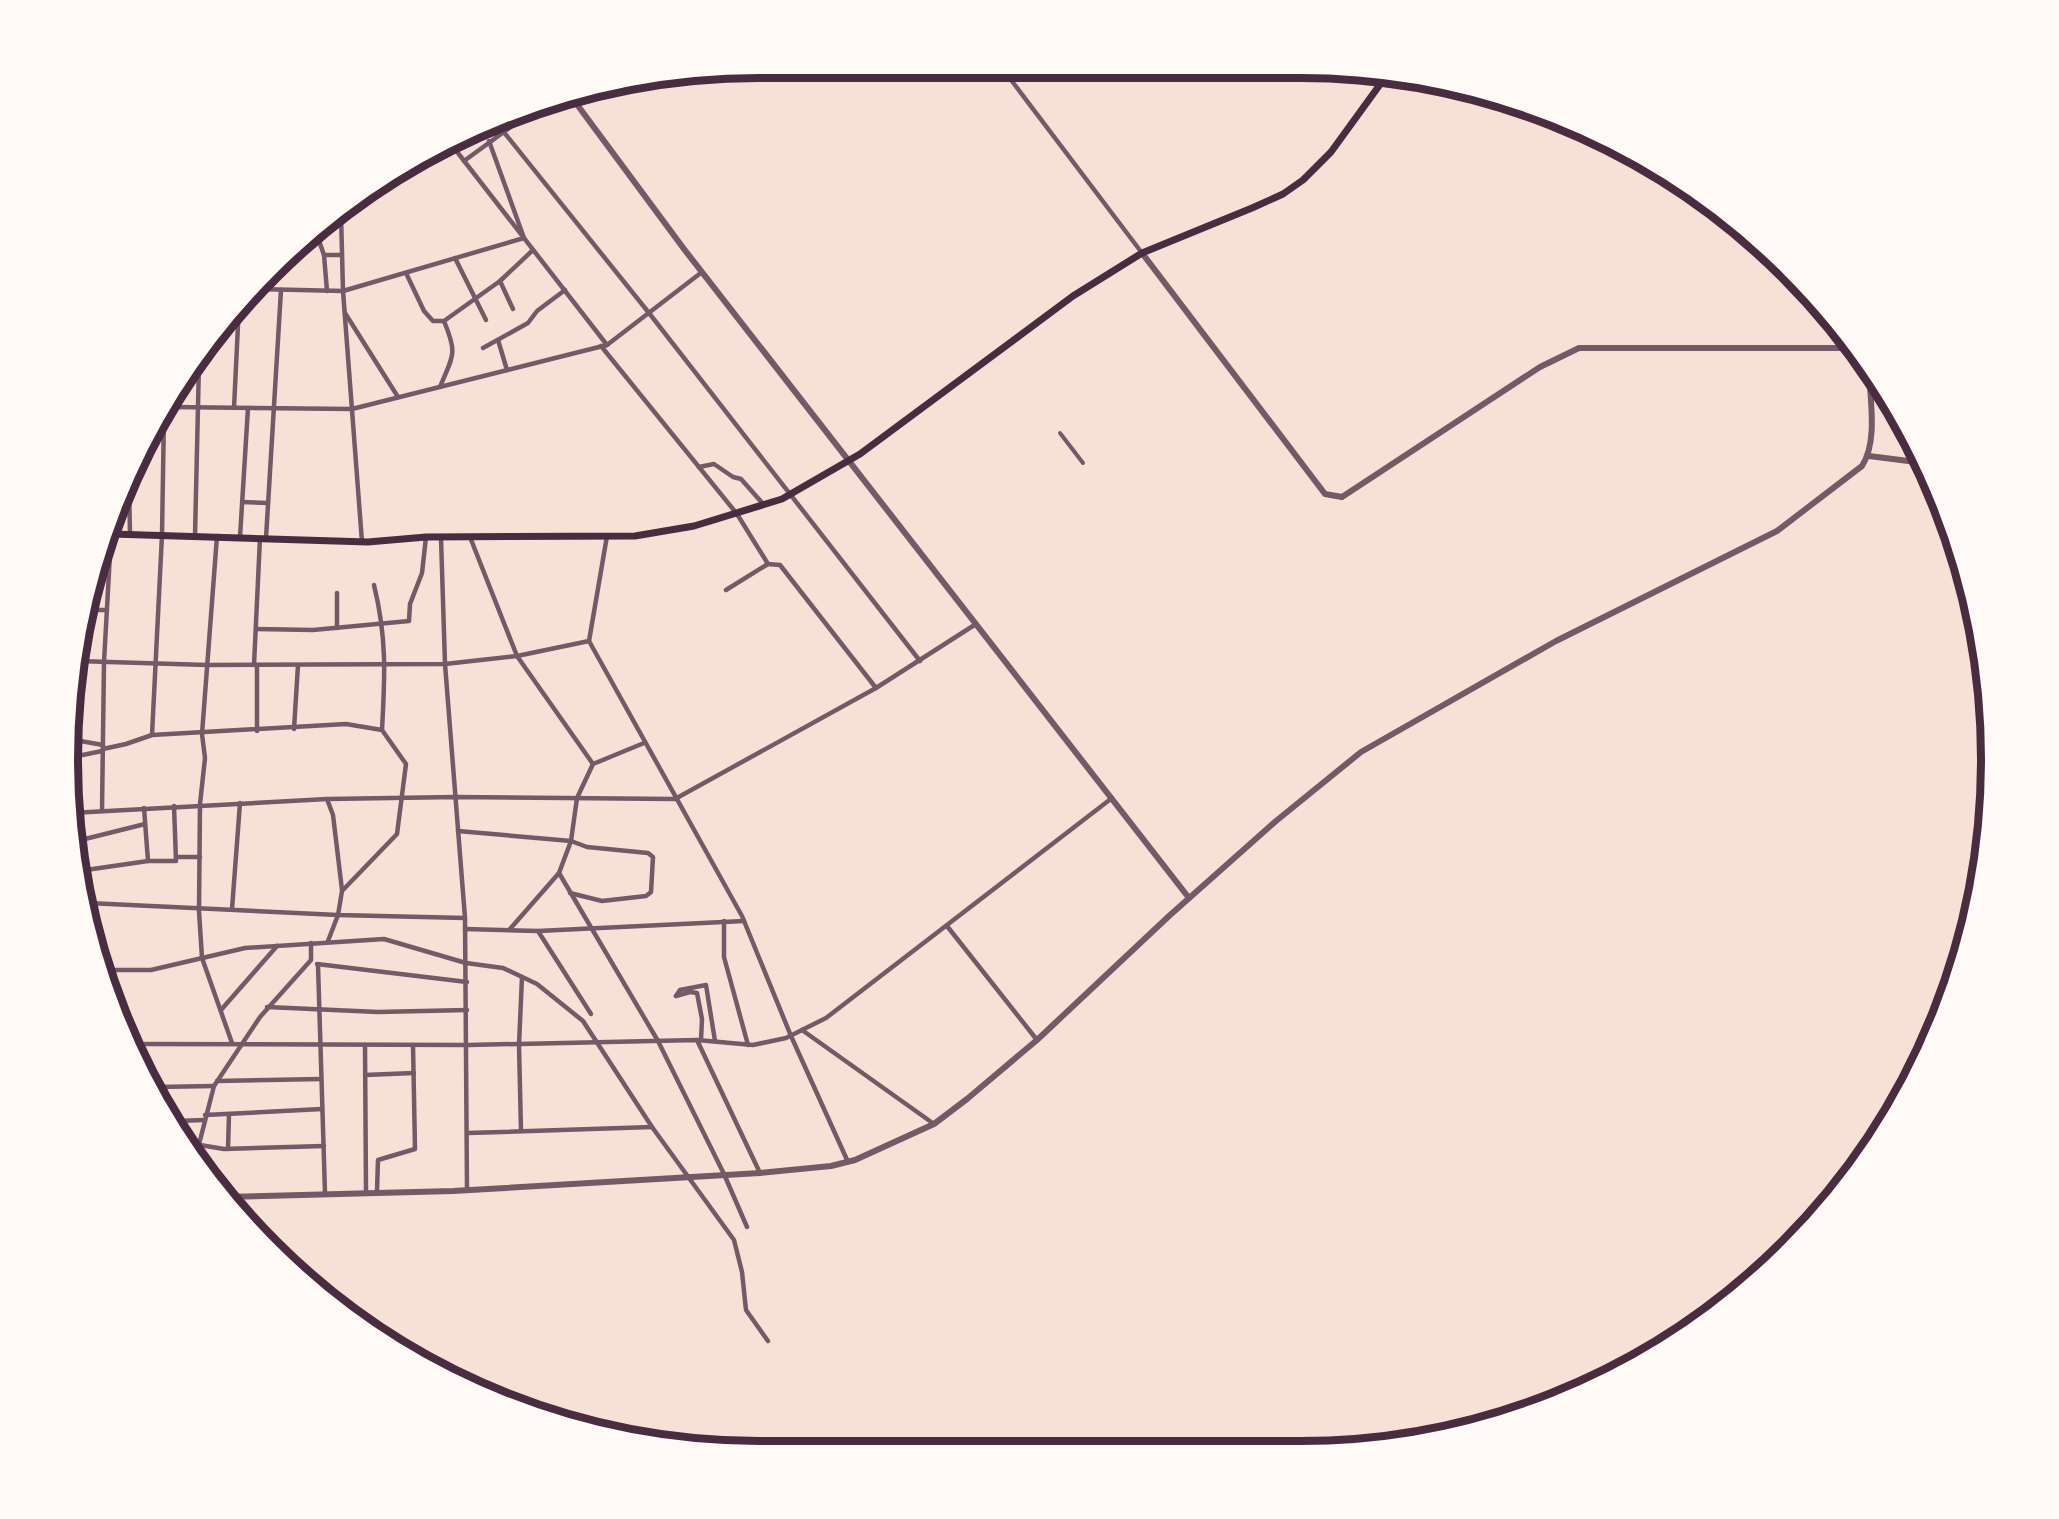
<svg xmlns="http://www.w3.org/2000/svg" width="2059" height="1519" font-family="'Space Grotesk',sans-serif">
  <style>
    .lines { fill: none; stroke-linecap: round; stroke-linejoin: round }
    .pedestrian { stroke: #755966; stroke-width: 4 }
    .minor { stroke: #755966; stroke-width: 4.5 }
    .tertiary { stroke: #755966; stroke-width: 6 }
    .secondary { stroke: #4a2c40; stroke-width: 7 }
    .rim { fill: none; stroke: #4a2c40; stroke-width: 8 }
  </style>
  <rect width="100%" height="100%" fill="#f7e1d7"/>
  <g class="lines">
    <path class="pedestrian" d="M1060,433L1083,463"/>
    <g class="minor">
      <path d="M1002,68L1142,253"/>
      <path d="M490,123L497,136"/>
      <path d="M503,131L649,313L920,661"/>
      <path d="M451,144L607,345"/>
      <path d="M464,161L541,105"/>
      <path d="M341,214L343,291L362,542"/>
      <path d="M317,235L324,255L327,291"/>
      <path d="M324,255H342"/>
      <path d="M455,258L486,320"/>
      <path d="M406,273L424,311L433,321H444L500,281L533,250"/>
      <path d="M500,281L513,309"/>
      <path d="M256,289L343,291L524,238L489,141"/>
      <path d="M345,313L398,397"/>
      <path d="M498,340L507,370"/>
      <path d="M601,346L737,514L768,564L780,565L876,688"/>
      <path d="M483,348L528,323L537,311L565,290"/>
      <path d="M440,387C453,355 458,355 444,321"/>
      <path d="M170,407L352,409L607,345L702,272"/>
      <path d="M234,408L239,304"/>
      <path d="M699,467L714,464L733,477L741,479L764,505"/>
      <path d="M129,483L130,534"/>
      <path d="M242,502L268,503"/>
      <path d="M195,536L199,363"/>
      <path d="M217,536L202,734L205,758L200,804L199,911L202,958L232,1043"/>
      <path d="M607,536L589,641L742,916L791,1036L848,1162"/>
      <path d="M240,537L248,408"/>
      <path d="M470,537L517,656L593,764L577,798L571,841L559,873L658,1041L724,1174L747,1227"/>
      <path d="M266,538L281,290"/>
      <path d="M441,538L445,664L465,918L467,1190"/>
      <path d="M374,585C387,638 385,676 382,730"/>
      <path d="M726,590L768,564"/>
      <path d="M86,610H107"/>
      <path d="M337,628V593"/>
      <path d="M256,629L313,630L409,621L410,604L422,573L426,537"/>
      <path d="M77,661L207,665L445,664L517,656L589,641"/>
      <path d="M254,665L260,538"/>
      <path d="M294,729L298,665"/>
      <path d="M257,731V665"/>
      <path d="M152,735L162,535L164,415"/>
      <path d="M69,739L103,745"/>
      <path d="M103,749L126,744L152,735L346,724L382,730L406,764L397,834L342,891L338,915L328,941"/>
      <path d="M68,758L102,751"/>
      <path d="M593,764L644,743"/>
      <path d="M327,799L333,815L342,890"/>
      <path d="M144,808L148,861"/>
      <path d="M102,811L104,662L111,536"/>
      <path d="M71,813L327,799L456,797L675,799L876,688L976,624"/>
      <path d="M458,831L571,841L587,847L648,853L653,857L651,892L646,896L602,901L570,893"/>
      <path d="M73,842L145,824"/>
      <path d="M177,857H200"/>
      <path d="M79,871L148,861H176L174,806"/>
      <path d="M88,903L338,915L465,918"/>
      <path d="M232,909L240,803"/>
      <path d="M724,921V957L748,1045"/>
      <path d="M947,926L1037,1040"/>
      <path d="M465,929L538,931L744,921"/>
      <path d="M510,929L559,873"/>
      <path d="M538,931L591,1014"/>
      <path d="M317,964L467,982"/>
      <path d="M318,965L325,1193"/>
      <path d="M106,970H151L245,948L384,939L466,963L503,968L537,984L583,1021L652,1127L734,1240L742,1272L746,1310L768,1341"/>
      <path d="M676,996L680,990L706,985L715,1041"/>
      <path d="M676,996L690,992L697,993L702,1019L701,1040"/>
      <path d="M267,1007L378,1012L467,1010"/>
      <path d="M221,1010L277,946"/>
      <path d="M802,1030L934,1124"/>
      <path d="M697,1040L760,1173"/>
      <path d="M132,1044L468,1045L697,1040L753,1045L786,1038L826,1018L1112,798"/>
      <path d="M365,1045L366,1192"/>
      <path d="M365,1075L414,1073"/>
      <path d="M217,1081L321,1079"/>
      <path d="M156,1087L214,1086"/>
      <path d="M205,1115L322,1109"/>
      <path d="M176,1121L204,1120"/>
      <path d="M521,1131L519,1045L522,977"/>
      <path d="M468,1133L652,1127"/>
      <path d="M200,1145L224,1149L324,1146"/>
      <path d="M228,1149L229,1114"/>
      <path d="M196,1156L214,1086L260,1017L311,960V943"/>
      <path d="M377,1191L378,1160L415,1149L413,1045"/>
    </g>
    <g class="tertiary">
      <path d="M570,95L684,249L1189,898"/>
      <path d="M1142,253L1325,494L1342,497L1540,367L1579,348H1855"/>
      <path d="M1869,456L1924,463"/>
      <path d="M225,1197L453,1191L760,1173L831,1166L855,1160L934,1124L967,1099L1037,1040L1169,916L1276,821L1361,752L1556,641L1777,531L1862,466C1878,441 1870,400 1869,371"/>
    </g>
    <path class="secondary" d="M112,534L368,542L426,537L635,536L694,526L782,499L860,454L1073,296L1142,253L1252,208L1283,194L1303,180L1331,152L1384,79"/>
  </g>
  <path d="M0 0H2059V1519H0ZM759 78H1300A681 681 0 0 1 1981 759V760A681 681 0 0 1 1300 1441H759A681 681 0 0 1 78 760V759A681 681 0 0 1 759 78Z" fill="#fffaf5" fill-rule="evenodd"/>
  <path class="rim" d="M759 78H1300A681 681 0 0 1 1981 759V760A681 681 0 0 1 1300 1441H759A681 681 0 0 1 78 760V759A681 681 0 0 1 759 78Z"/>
</svg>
